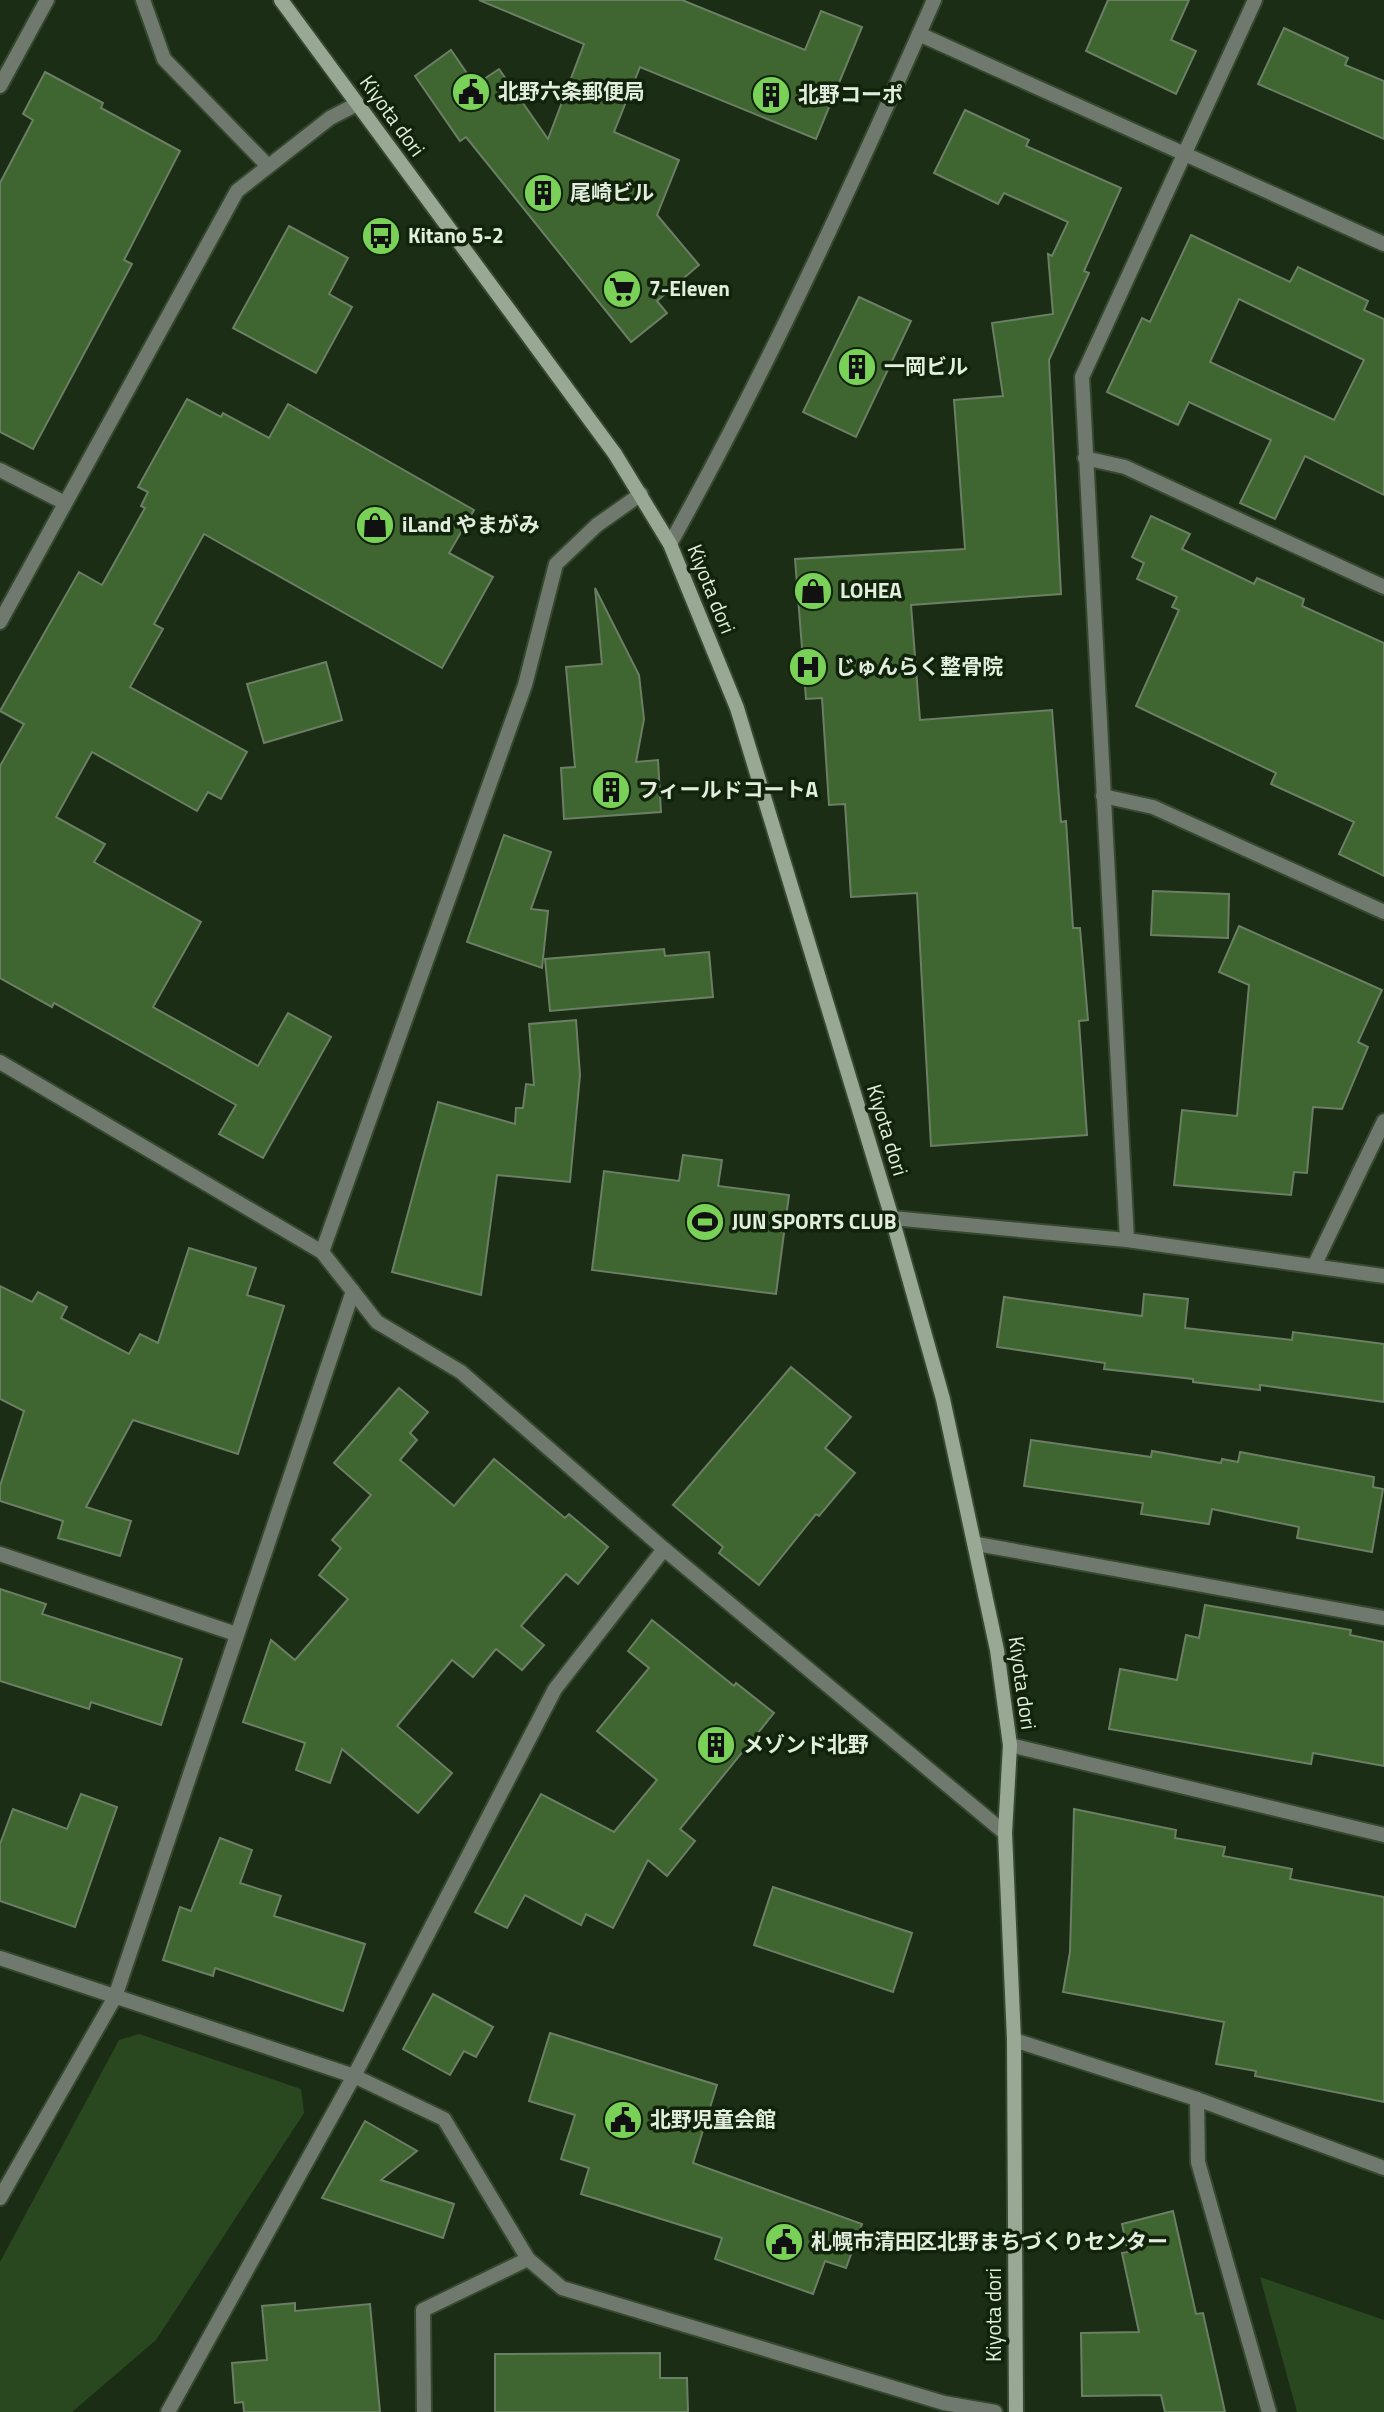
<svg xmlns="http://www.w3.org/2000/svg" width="1384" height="2412" font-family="'Titillium Web','Noto Sans JP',sans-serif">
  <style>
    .green { fill: #2a481f }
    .building { fill: #3f6531; stroke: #6b7f64; stroke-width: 2; fill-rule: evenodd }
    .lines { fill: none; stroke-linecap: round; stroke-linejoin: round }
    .lane-casing { stroke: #374831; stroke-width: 18 }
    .street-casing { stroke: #374831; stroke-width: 18 }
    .secondary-casing { stroke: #374831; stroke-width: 18 }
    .lane { stroke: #70796d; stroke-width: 14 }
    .street { stroke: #70796d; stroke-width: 14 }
    .secondary { stroke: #99a894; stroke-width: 14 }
    .labels { text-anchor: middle; stroke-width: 7; stroke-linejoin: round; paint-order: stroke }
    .poi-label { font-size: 21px; font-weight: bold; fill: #e1eddd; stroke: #12230b; text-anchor: start }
    .street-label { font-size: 21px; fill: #e1eddd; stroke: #12230b }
  </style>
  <rect width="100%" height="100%" fill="#1b2d15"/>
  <g class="green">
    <path d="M139,2034L301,2089L304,2113L156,2340L72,2412H0V2262L119,2040Z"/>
    <path d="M1260,2277L1384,2320V2412H1297Z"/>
  </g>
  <g class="building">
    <path d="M479,0H682L805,50L821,11L862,27L816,139L640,67L614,132L679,160L657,215L699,265L657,301L667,313L631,342L466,137L460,141L415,76L451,50L475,85L499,69L548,139L584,44Z"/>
    <path d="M1108,0H1189L1171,40L1196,51L1176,94L1086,51Z"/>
    <path d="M1284,28L1348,58L1345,65L1384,81V139L1258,84Z"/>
    <path d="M45,72L103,103L101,108L180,151L124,260L132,264L33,449L0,432V183L33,120L23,114Z"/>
    <path d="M965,110L1029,140L1026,146L1121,188L1084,271L1089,273L1049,360L1061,594L911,605L920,720L1052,710L1061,822L1066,821L1073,928H1080L1088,1020L1079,1021L1087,1135L931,1146L917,893L851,897L845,804L829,805L822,698L806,699L795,559L965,549L954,400L1003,396L992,323L1053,314L1048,254L1052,256L1068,222L1004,193L998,204L934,173Z"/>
    <path d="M289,226L348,258L329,294L352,307L316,373L233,328Z"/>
    <path d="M1191,235L1290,282L1298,267L1368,301L1364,310L1384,319V495L1305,456L1275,519L1240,503L1271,440L1189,402L1178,425L1107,392L1142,318L1150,322ZM1239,299L1364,360L1334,420L1210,362Z"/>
    <path d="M859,297L911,321L856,437L803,412Z"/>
    <path d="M187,399L221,417L223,413L269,438L288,404L474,510L449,553L493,577L442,668L204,534L154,624L163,629L130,687L247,752L221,799L208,792L197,811L92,752L56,817L105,844L94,862L201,922L153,1007L258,1066L288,1013L331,1037L263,1158L219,1134L236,1105L54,1003L52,1007L0,978V766L24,724L0,711L79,572L102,585L145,508L141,506L148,492L138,487Z"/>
    <path d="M1151,516L1190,534L1182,549L1254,584L1257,578L1304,599L1302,606L1384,643V876L1339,854L1354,822L1271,784L1276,773L1136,706L1179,610L1172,607L1177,597L1137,579L1144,563L1132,557Z"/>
    <path d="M595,588L639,675L644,719L636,762L658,760L661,812L564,819L561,768L575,767L566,667L602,664Z"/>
    <path d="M326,662L342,720L264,743L247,684Z"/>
    <path d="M504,835L551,852L531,909L548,911L542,968L467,942Z"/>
    <path d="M1153,891L1229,894L1228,938L1151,935Z"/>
    <path d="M1239,926L1382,990L1358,1042L1368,1047L1342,1109L1313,1107L1307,1173L1294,1172L1291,1195L1174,1185L1182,1110L1237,1116L1249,985L1219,972Z"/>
    <path d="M664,949L665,956L709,952L713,997L550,1011L545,959Z"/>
    <path d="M576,1020L580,1075L570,1182L497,1175L481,1295L392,1272L438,1102L515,1124L516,1108H523L526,1084L534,1085L529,1024Z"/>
    <path d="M683,1155L722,1160L718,1186L789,1195L776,1294L592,1270L604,1171L679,1181Z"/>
    <path d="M189,1248L256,1268L247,1295L284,1306L238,1454L133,1420L86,1507L131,1521L120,1556L58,1538L63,1521L0,1501V1486L24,1411L0,1399V1286L32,1302L38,1292L67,1307L61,1318L129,1354L140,1334L158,1343Z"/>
    <path d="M1144,1294L1188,1299L1185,1328L1292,1340L1293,1332L1384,1344V1402L1260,1385V1390L1193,1382V1379L1104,1369L1105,1363L997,1347L1004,1297L1142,1316Z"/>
    <path d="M791,1367L851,1417L825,1448L855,1473L819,1516L816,1514L759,1585L719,1553L723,1547L673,1505Z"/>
    <path d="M399,1388L428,1412L410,1433L417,1440L400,1460L454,1506L494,1459L565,1518L569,1514L608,1547L578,1584L566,1574L521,1626L544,1645L522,1670L496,1649L473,1677L452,1660L397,1726L452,1773L418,1813L342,1749L330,1783L296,1770L305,1743L243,1722L271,1640L295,1660L348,1599L319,1575L341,1548L332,1540L371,1495L334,1463Z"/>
    <path d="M1031,1440L1151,1457L1152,1451L1221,1463L1222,1459L1238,1462L1240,1452L1374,1477L1373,1487L1383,1489L1372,1552L1297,1538L1299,1527L1212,1509L1209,1524L1141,1514L1143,1503L1024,1486Z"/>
    <path d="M0,1589L46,1604L42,1614L182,1659L161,1725L91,1702L89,1709L0,1681Z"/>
    <path d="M1205,1605L1351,1630L1350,1635L1384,1642V1766L1313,1753L1311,1764L1109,1729L1120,1669L1177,1680L1186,1635L1199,1638Z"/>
    <path d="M652,1620L734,1686L736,1683L774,1713L680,1829L695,1841L667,1876L648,1860L613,1928L586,1914L581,1925L525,1895L507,1928L475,1912L541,1794L614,1832L657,1780L597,1731L649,1668L628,1651Z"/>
    <path d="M81,1794L117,1807L75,1927L0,1901V1844L13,1809L67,1829Z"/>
    <path d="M1074,1809L1176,1830L1175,1838L1225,1847L1223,1856L1292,1869L1290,1879L1384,1897V2102L1255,2076L1256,2071L1216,2064L1224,2022L1063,1992L1070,1952Z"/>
    <path d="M220,1838L252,1850L240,1883L281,1896L274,1916L365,1944L343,2011L215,1968L213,1976L163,1960L180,1907L191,1911Z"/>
    <path d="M773,1887L912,1933L893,1992L754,1945Z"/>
    <path d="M433,1994L493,2027L476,2057L464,2051L450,2075L403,2049Z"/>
    <path d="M550,2033L717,2085L693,2163L862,2224L846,2268L825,2261L813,2294L715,2259L722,2238L581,2194L589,2168L561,2159L575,2115L529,2101Z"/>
    <path d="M365,2121L417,2151L381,2180L454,2204L443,2238L322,2198Z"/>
    <path d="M1173,2211L1196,2314L1203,2313L1225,2412H1165L1161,2395L1082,2396L1081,2333L1139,2332L1122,2253L1128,2252L1122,2224Z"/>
    <path d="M295,2303V2311L370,2304L380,2412H244L243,2402L235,2403L232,2363L267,2360L262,2306Z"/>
    <path d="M660,2353V2378H687L688,2412H495V2354Z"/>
  </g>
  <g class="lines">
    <g class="lane-casing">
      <path id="lane" d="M143,0L164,59L267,165"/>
    </g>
    <g class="street-casing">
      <g id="street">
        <path d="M919,34L1384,244"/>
        <path d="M0,86L47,0"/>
        <path d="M1085,458L1125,467L1384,587"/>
        <path d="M0,470L65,503"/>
        <path d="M670,544C768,368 853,184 934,0"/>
        <path d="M0,622L237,191L330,118L357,104"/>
        <path d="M1103,796L1153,807L1384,912"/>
        <path d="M0,1062L322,1252L377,1322L461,1372L664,1549L1005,1833"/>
        <path d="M892,1218L1127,1240L1384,1276"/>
        <path d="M1127,1240L1082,377L1255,0"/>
        <path d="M322,1252L525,685L556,564L597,525L641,494"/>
        <path d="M1315,1264L1384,1121"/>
        <path d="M977,1544L1384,1618"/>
        <path d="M0,1554L236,1634"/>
        <path d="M1010,1745L1384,1835"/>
        <path d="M0,1958L354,2076L444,2119L528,2259L562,2288L944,2403L995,2412"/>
        <path d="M1014,2040L1197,2099L1384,2168"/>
        <path d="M1197,2099L1198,2162L1269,2412"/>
        <path d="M0,2198L115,1997L353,1291"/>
        <path d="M168,2412L354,2076L555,1689L664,1549"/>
        <path d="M424,2412L423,2310L528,2259"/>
      </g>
    </g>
    <g class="secondary-casing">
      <path id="secondary" d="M281,0L615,454L670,544L737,708L892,1218L943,1399L997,1650L1010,1745L1005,1833L1014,2040L1016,2412"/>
    </g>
    <use href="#lane" class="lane"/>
    <use href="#street" class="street"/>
    <use href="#secondary" class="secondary"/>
  </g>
  <defs>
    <g id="civic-disc" transform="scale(2.0125)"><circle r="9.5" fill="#79d157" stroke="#12230b"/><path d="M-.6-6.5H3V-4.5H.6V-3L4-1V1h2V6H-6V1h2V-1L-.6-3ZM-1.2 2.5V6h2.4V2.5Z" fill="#111"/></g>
    <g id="building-disc" transform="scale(2.0125)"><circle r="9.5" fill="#79d157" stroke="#12230b"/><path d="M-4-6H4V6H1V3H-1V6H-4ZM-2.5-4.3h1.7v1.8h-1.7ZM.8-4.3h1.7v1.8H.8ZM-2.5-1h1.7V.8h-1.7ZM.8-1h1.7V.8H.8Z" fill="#111"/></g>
    <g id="bus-disc" transform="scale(2.0125)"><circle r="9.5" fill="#79d157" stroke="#12230b"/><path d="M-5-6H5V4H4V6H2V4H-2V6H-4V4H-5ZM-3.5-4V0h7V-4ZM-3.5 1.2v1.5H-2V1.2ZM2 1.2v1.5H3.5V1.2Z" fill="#111"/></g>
    <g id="supermarket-disc" transform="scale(2.0125)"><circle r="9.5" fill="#79d157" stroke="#12230b"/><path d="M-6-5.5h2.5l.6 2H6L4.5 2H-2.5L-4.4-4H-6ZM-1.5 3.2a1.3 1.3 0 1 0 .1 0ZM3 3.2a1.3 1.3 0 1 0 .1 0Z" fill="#111"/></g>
    <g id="shop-disc" transform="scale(2.0125)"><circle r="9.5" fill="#79d157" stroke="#12230b"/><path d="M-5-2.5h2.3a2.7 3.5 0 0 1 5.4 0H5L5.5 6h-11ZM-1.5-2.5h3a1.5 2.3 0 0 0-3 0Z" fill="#111"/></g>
    <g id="hospital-disc" transform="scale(2.0125)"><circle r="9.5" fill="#79d157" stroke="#12230b"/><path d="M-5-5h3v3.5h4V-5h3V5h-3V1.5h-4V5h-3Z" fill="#111"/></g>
    <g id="stadium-disc" transform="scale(2.0125)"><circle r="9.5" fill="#79d157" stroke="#12230b"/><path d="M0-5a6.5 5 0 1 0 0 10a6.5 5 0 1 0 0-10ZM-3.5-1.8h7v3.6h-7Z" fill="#111"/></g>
  </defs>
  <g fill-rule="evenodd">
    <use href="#civic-disc" x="471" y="92"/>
    <use href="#building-disc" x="771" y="95"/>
    <use href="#building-disc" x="543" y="193"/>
    <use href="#bus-disc" x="381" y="236"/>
    <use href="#supermarket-disc" x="622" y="289"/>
    <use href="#building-disc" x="857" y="367"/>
    <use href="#shop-disc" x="375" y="525"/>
    <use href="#shop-disc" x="813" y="591"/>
    <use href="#hospital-disc" x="808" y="667"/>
    <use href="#building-disc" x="611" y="790"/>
    <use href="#stadium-disc" x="705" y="1222"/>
    <use href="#building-disc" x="716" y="1745"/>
    <use href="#civic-disc" x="623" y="2120"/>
    <use href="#civic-disc" x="784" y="2242"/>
  </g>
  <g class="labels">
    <g class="poi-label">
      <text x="498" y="99">北野六条郵便局</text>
      <text x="798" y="102">北野コーポ</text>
      <text x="570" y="200">尾崎ビル</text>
      <text x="408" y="243">Kitano 5-2</text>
      <text x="649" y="296">7-Eleven</text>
      <text x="884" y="374">一岡ビル</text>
      <text x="402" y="532">iLand やまがみ</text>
      <text x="840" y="598">LOHEA</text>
      <text x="835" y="674">じゅんらく整骨院</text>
      <text x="638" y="797">フィールドコートA</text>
      <text x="732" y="1229">JUN SPORTS CLUB</text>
      <text x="743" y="1752">メゾンド北野</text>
      <text x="650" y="2127">北野児童会館</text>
      <text x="811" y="2249">札幌市清田区北野まちづくりセンター</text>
    </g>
    <g class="street-label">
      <text transform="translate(392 116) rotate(54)" y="7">Kiyota dori</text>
      <text transform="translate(711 589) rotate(68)" y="7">Kiyota dori</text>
      <text transform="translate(887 1130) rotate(73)" y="7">Kiyota dori</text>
      <text transform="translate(1022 1683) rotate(82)" y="7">Kiyota dori</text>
      <text transform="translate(994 2315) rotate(-90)" y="7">Kiyota dori</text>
    </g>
  </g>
</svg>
